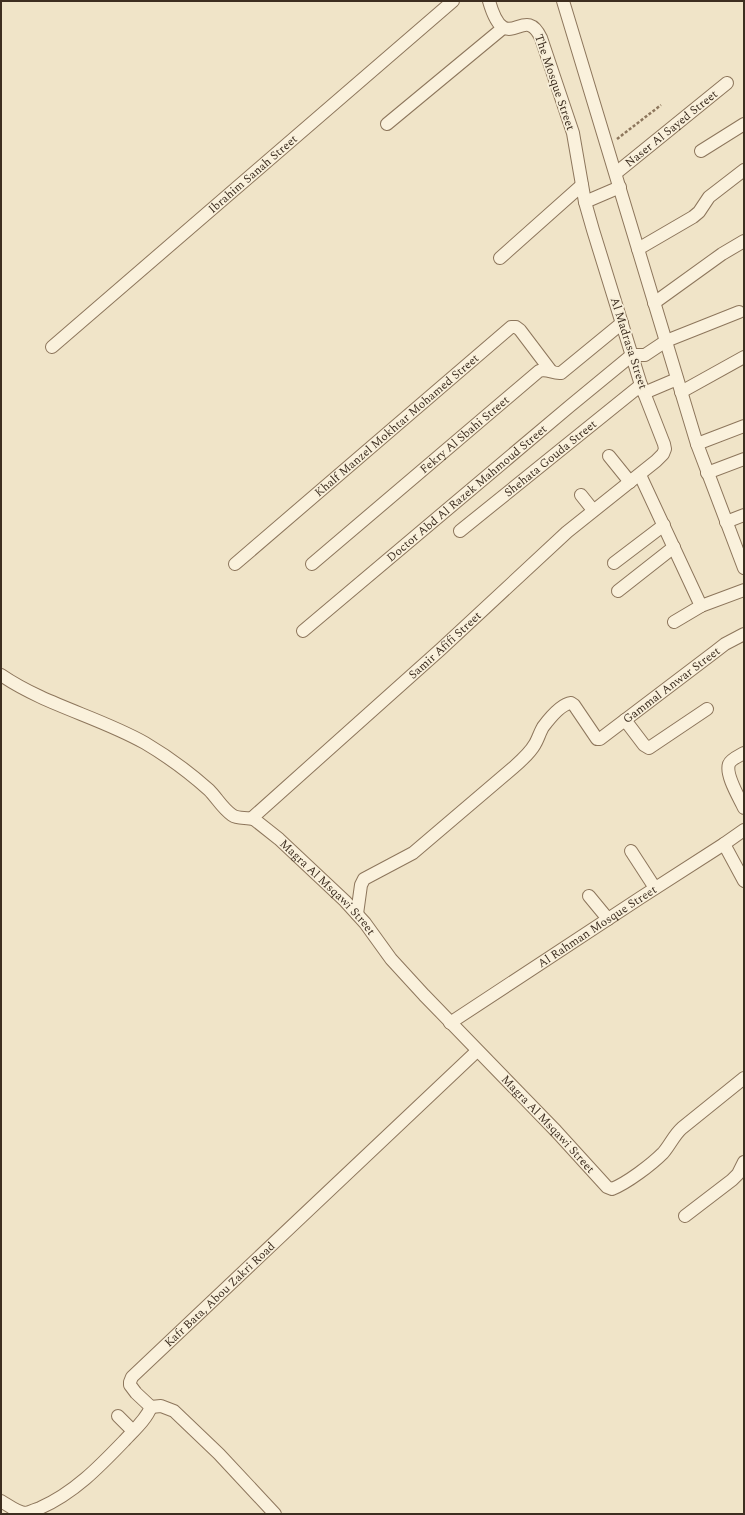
<svg xmlns="http://www.w3.org/2000/svg" width="745" height="1515" font-family="Spectral,serif">
  <style>
    .lines { fill: none; stroke-linecap: round; stroke-linejoin: round }
    .street-casing { stroke: #8d765c; stroke-width: 14 }
    .path { stroke: #8d765c; stroke-width: 2.5; stroke-dasharray: 3 2; stroke-linecap: butt }
    .street { stroke: #faf1dc; stroke-width: 12 }
    .labels { text-anchor: middle; stroke-width: 3.5; stroke-linejoin: round; paint-order: stroke }
    .street-label { font-size: 12px; fill: #3d2e20; stroke: #f7eed8 }
  </style>
  <rect width="100%" height="100%" fill="#f0e4c8"/>
  <g class="lines">
    <g class="street-casing">
      <g id="street">
        <path d="M563,1L697,444L744,568"/>
        <path d="M387,124L503,28"/>
        <path d="M701,151L744,124"/>
        <path id="s1" d="M616,173L727,83"/>
        <path d="M585,202L620,187"/>
        <path d="M638,249L693,217L699,212L709,197L744,170"/>
        <path d="M500,258L582,185"/>
        <path d="M654,303L722,254L744,241"/>
        <path id="s2" d="M52,347L453,1"/>
        <path d="M681,392L744,357"/>
        <path d="M644,393L677,379"/>
        <path d="M697,444L744,426"/>
        <path d="M609,456L630,482"/>
        <path d="M707,473L744,459"/>
        <path d="M640,475L701,606"/>
        <path d="M581,495L593,510"/>
        <path d="M726,522L744,515"/>
        <path id="s3" d="M460,531L641,385"/>
        <path d="M614,563L664,525"/>
        <path id="s4" d="M235,564L511,327H516L520,330L551,371"/>
        <path id="s5" d="M312,564L539,371C547,368 553,374 561,373L622,323"/>
        <path d="M618,591L674,547"/>
        <path d="M674,622L701,606L744,590"/>
        <path id="s6" d="M303,631L570,406L632,355H645L666,341L739,312"/>
        <path id="s7" d="M1,675C45,705 99,717 145,743C167,756 190,773 209,790C217,798 222,808 232,815C239,820 248,816 255,820L279,839L345,901L365,923L391,959L424,995L556,1131L607,1187L612,1189C627,1183 651,1165 663,1153C670,1145 674,1135 682,1128L744,1078"/>
        <path d="M625,720L644,745L649,748L707,709"/>
        <path d="M744,753C739,756 731,759 729,764C725,775 740,799 744,808"/>
        <path id="s8" d="M252,818L441,649L567,532L656,461L663,454L665,449L664,444L641,385L593,230L585,202L573,133L541,38C524,1 506,60 489,1"/>
        <path d="M724,844L744,881"/>
        <path d="M631,851L655,888"/>
        <path d="M589,896L608,919"/>
        <path id="s9" d="M357,914L361,885L364,879L413,853L514,767C522,760 530,753 535,744C538,739 540,732 543,727C549,719 561,704 571,703L574,705L597,739H600L716,651L725,644L744,634"/>
        <path id="s10" d="M450,1023L640,898L724,844L744,830"/>
        <path d="M685,1216L732,1180L738,1174L744,1162"/>
        <path d="M151,1407L161,1406L174,1411L219,1454L275,1514"/>
        <path d="M118,1416L133,1431"/>
        <path id="s11" d="M1,1501C8,1505 18,1513 26,1513C31,1512 36,1509 40,1508C74,1493 99,1467 124,1441C133,1431 146,1420 151,1407L136,1393L130,1385V1382L132,1377L477,1051"/>
      </g>
    </g>
    <path class="path" d="M617,139L661,105"/>
    <use href="#street" class="street"/>
  </g>
  <g class="labels">
    <g class="street-label">
      <text transform="translate(555 82) rotate(71)" y="4">The Mosque Street</text>
      <text dy="4" stroke="none"><textPath href="#s1" startOffset="71">Naser Al Sayed Street</textPath></text>
      <text dy="4" stroke="none"><textPath href="#s2" startOffset="265">Ibrahim Sanah Street</textPath></text>
      <text transform="translate(629 343) rotate(72)" y="4">Al Madrasa Street</text>
      <text dy="4" stroke="none"><textPath href="#s4" startOffset="213">Khalf Manzel Mokhtar Mohamed Street</textPath></text>
      <text dy="4" stroke="none"><textPath href="#s5" startOffset="200">Fekry Al Sbahi Street</textPath></text>
      <text dy="4" stroke="none"><textPath href="#s3" startOffset="116">Shehata Gouda Street</textPath></text>
      <text dy="4" stroke="none"><textPath href="#s6" startOffset="214">Doctor Abd Al Razek Mahmoud Street</textPath></text>
      <text dy="4" stroke="none"><textPath href="#s8" startOffset="259">Samir Afifi Street</textPath></text>
      <text dy="4" stroke="none"><textPath href="#s9" startOffset="449">Gammal Anwar Street</textPath></text>
      <text dy="4" stroke="none"><textPath href="#s7" startOffset="396">Magra Al Msqawi Street</textPath></text>
      <text dy="4" stroke="none"><textPath href="#s10" startOffset="176">Al Rahman Mosque Street</textPath></text>
      <text dy="4" stroke="none"><textPath href="#s7" startOffset="720">Magra Al Msqawi Street</textPath></text>
      <text dy="4" stroke="none"><textPath href="#s11" startOffset="354">Kafr Bata, Abou Zakri Road</textPath></text>
    </g>
  </g>
  <rect width="745" height="1515" fill="none" stroke="#3d2e20" stroke-width="4"/>
</svg>
